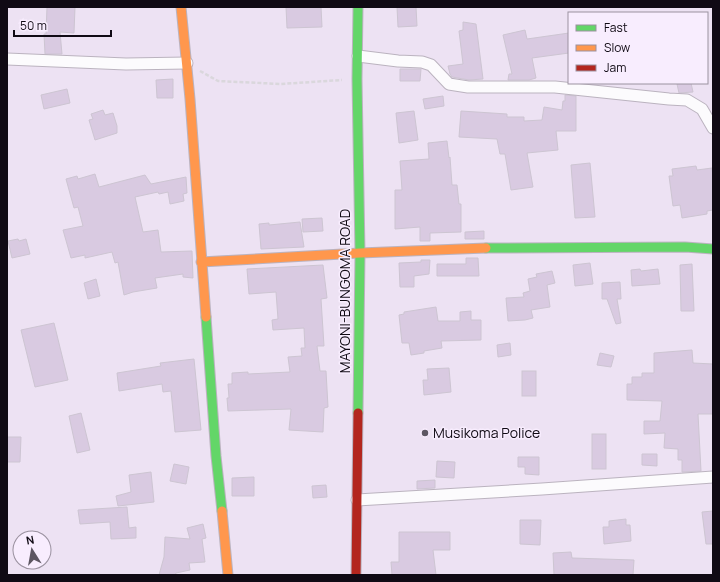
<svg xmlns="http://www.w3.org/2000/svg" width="720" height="582" font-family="Manrope,sans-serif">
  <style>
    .building { fill: #d9cae1; stroke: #cdc5d2 }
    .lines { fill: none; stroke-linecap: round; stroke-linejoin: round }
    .street-casing { stroke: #bbb3bf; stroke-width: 13 }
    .fast-casing { stroke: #bbb3bf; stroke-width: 11 }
    .slow-casing { stroke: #bbb3bf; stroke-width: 11 }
    .jam-casing { stroke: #bbb3bf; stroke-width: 11 }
    .path { stroke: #dad7dc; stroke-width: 2.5; stroke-dasharray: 4 2; stroke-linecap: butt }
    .street { stroke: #fcfbfd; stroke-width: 11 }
    .fast { stroke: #63d668; stroke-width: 9 }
    .slow { stroke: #ff974d; stroke-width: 9 }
    .jam { stroke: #b3261e; stroke-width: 9 }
    .poi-dot { fill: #5d5662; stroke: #f8edfe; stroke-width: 1.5 }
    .labels { text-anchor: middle; stroke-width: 3; stroke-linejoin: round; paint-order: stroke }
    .street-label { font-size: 14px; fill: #100a14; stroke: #f8edfe }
    .poi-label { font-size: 14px; fill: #100a14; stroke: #f8edfe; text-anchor: start }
  </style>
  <rect width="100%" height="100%" fill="#ede2f3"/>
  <g class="building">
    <path d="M47,7H75L74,33L60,32L62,54H45L44,34H46Z"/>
    <path d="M286,7H321L322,27L287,28Z"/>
    <path d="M397,7H416L417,26L398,27Z"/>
    <path d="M463,22L476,24L483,79L469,80L452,77L450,74L448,66L463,64L459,31L463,30Z"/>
    <path d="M525,30L527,39L569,33V53L532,58L536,78L529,80H508L509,74H512L503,35Z"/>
    <path d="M400,69H421L420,81H400Z"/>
    <path d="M173,79V98H157L156,80Z"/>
    <path d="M683,83H691L693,92L679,93L677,84Z"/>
    <path d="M67,89L70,103L44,109L41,95Z"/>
    <path d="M565,95L576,96V131H556L558,150L527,153L533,187L511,190L505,154H500L497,139L459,137L461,111L507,114V117H524V121L542,120L544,107L562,110L563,101H565Z"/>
    <path d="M443,96L444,106L425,109L423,99Z"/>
    <path d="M103,110L105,115L113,113L117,126V133L95,140L89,120L93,119L91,114Z"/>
    <path d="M414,111L418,140L399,143L396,113Z"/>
    <path d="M447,141L449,158L450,157L452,185H457L459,204H461V232L430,233V241H420V227L395,229V190H402L400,161L429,159L428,143Z"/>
    <path d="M590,163L595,217L575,218L571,165Z"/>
    <path d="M696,166L697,170L712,168L713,177V210L707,211V214L682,218L680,205L673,206L669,176H673L672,169Z"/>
    <path d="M95,174L99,187L145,175L151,184L186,177L187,193L183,194L184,201L170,204L168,192L159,194L158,192L135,197L143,232L158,230L161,252L192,251L193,278L183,277V274L155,278L157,288L133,292L124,295L118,262L115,263L112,252L85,258V255L71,258L63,230L83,226L78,207L74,208L66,179L77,176L78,179Z"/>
    <path d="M322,218L323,231L303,232L302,219Z"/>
    <path d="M300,222L304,247L261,249L259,224L269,223V225Z"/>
    <path d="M484,231V239H465V232Z"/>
    <path d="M18,239L19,241L26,239L30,254L12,258L8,241Z"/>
    <path d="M466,258H478L479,276H437V264H466Z"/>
    <path d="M421,260H430L429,274L414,276V287H400L399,263L421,262Z"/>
    <path d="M590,263L593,284L575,286L573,265Z"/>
    <path d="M692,264L694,311H681L680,265Z"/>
    <path d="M323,265L327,298L321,299L324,346H317L320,371H326L328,407L324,408L323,432L289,430L291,409L228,411L227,398H229L228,384H232V373L248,372V374L290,372L288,357L302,356L301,348H305L304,328L273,330L272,320L278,319L276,292L249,294L247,269Z"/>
    <path d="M640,269L641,271L658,269L660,284L632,286L631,270Z"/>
    <path d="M552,271L555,283L547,285L550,307L531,310L533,318L525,320L508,321L506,298L524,297L523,293L530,291L528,279L537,277L536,274Z"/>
    <path d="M96,279L100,296L88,299L84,283Z"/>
    <path d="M620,282L621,299H617L621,323L616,324L607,299H602V283Z"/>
    <path d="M436,307L438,321H460V312L471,311V320H481V340L441,341L442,348L424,351V353L411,355L409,343H402L399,315L404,314V312Z"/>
    <path d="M54,323L68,380L35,387L21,330Z"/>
    <path d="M510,343L511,355L498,357L497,345Z"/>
    <path d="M692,350L693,363L713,364V414H698L701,471L682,472V460H678V449L664,448L665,433L644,434V421H660L662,401L627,400V384H632V377H642V373H654V353Z"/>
    <path d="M600,353L614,356L611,367L597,365Z"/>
    <path d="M194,359L201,430L175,432L171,391L163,392L162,384L119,391L117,373L161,366L160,363Z"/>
    <path d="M449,368L451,392L424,395L423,380H428L427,369Z"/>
    <rect x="522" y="371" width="14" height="25"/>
    <path d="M81,413L90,450L77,453L69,416Z"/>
    <rect x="592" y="434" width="14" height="35"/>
    <path d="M7,437H21L20,462H7Z"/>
    <path d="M642,454H657V466L642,465Z"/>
    <path d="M518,457H539V475L525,474V467H518Z"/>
    <path d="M437,461L455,462L454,478L436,477Z"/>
    <path d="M174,464L189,467L186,484L170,481Z"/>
    <path d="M151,472L154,502L118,506L116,496L131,492L129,475Z"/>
    <path d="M254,477V496H232V478Z"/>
    <path d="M435,480V488L417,489V481Z"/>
    <path d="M326,485L327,497L313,498L312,486Z"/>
    <path d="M127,507L129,528L136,527V538L111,539L110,522L80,524L78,510Z"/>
    <path d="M713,511V544H706L702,512Z"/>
    <path d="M626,519V525H630L631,541L604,544L603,527H609V521Z"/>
    <path d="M520,520H541L540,545L520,544Z"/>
    <path d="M203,524L206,538L202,539L205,562L189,563L190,570L176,573L175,575H159L164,557L165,537L190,539L187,528Z"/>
    <path d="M399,532H450V550H433L436,575H392L391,562H399Z"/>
    <path d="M571,552L572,558L634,560L633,575H554L553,553Z"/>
  </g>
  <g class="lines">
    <g class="street-casing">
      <g id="street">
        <path d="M358,56L398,61L422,62L431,65L449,84L468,87H555L669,99L687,100L702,109L713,128"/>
        <path d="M7,59L126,64L187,63"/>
        <path d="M357,500L542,489L713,477"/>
      </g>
    </g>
    <g class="fast-casing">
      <g id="fast">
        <path d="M358,7L357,79L360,253L358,413"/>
        <path d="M486,248L685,247L713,249"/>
        <path d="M206,317L216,456L222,511"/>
      </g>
    </g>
    <g class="slow-casing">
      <g id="slow">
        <path d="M181,7L190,99L206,317"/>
        <path d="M201,262L360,253L486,248"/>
        <path d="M222,511L228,575"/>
      </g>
    </g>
    <g class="jam-casing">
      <path id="jam" d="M356,575L358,413"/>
    </g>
    <path class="path" d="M200,71L218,81L281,84L342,80"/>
    <use href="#street" class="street"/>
    <use href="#fast" class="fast"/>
    <use href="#slow" class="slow"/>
    <use href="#jam" class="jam"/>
  </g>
  <circle class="poi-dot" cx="425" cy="433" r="4"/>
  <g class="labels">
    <g class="street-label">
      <text transform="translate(345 291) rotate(-90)" y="5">MAYONI-BUNGOMA ROAD</text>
    </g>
    <g class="poi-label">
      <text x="433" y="438">Musikoma Police</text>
    </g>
  </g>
  <rect width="720" height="582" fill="none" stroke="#100a14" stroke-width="16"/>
  <rect x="568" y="12" width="140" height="72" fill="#f8edfe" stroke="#9b92a0"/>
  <rect x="576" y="25" width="20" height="6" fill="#63d668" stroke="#9b92a0"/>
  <text x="604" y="32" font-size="12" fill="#100a14">Fast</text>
  <rect x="576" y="45" width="20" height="6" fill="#ff974d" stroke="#9b92a0"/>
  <text x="604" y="52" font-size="12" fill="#100a14">Slow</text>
  <rect x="576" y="65" width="20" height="6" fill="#b3261e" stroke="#9b92a0"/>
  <text x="604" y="72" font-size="12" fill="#100a14">Jam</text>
  <g transform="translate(32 550) rotate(349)"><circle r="19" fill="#f8edfe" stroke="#9b92a0"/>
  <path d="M0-3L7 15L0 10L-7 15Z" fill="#5d5662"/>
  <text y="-6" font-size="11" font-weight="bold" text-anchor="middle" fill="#100a14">N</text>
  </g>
  <path d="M14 30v6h97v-6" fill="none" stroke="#100a14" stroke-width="2"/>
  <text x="20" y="30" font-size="12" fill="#100a14" stroke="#f8edfe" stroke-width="3" paint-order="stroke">50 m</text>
</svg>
